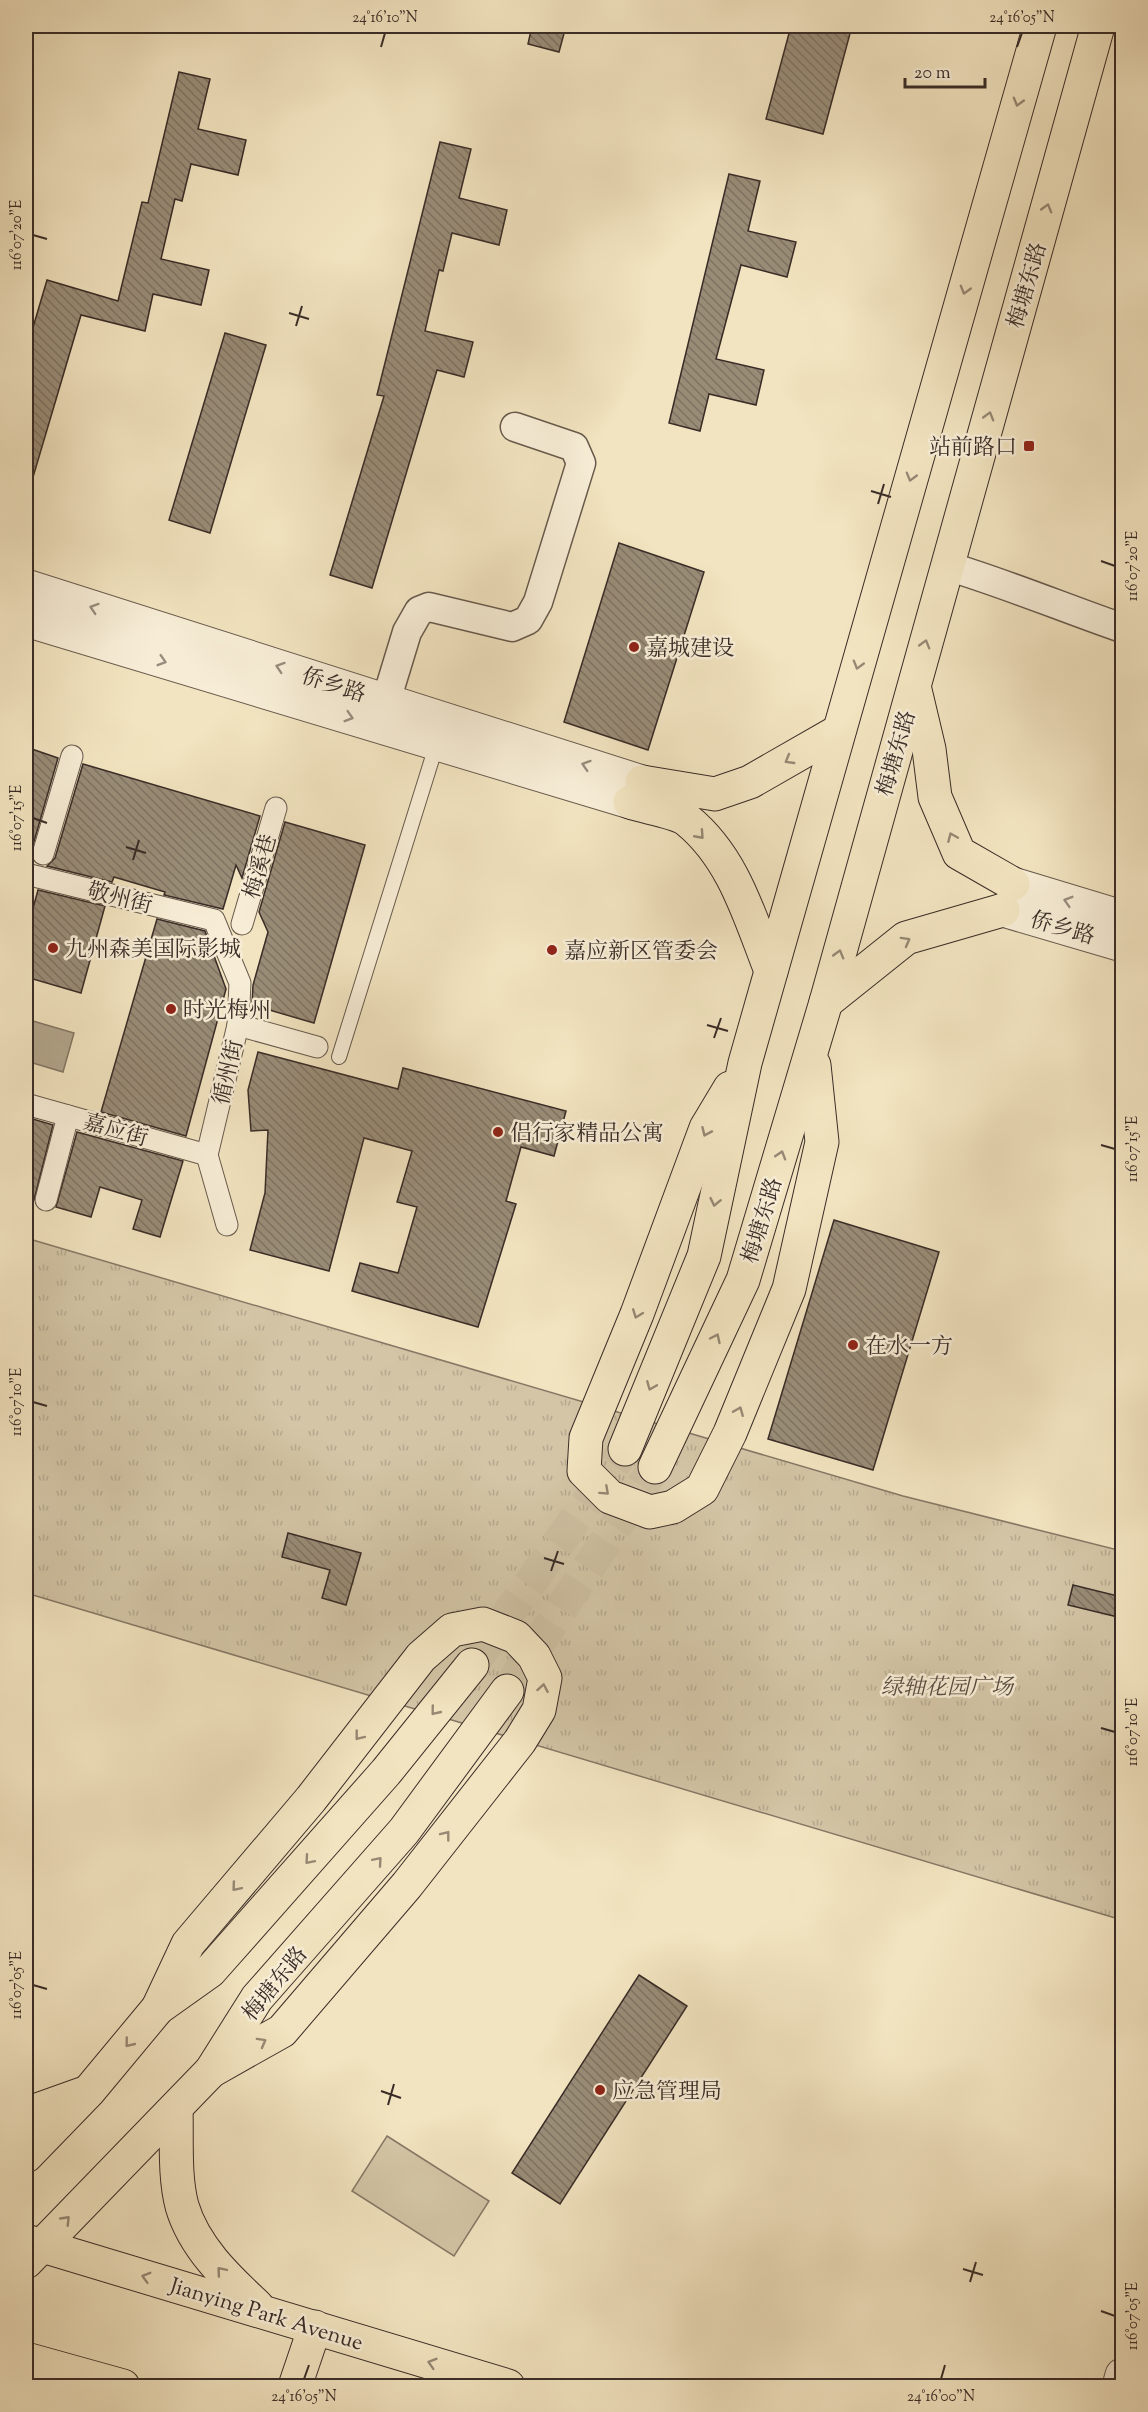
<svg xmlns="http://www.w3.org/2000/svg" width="1148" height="2412" font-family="'Sorts Mill Goudy','Noto Serif SC',serif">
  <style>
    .green { fill: #d3c5a6; stroke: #867866; stroke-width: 1.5 }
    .park { fill: url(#park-tufts); stroke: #867866; stroke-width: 1.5 }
    .water { fill: #b3a58c; stroke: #827564; stroke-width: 1.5 }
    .building { fill: url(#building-back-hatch); stroke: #392c27; stroke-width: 1.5 }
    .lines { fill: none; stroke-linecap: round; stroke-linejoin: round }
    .primary-tunnel { stroke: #cdbfa1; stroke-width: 33; stroke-dasharray: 33 16; stroke-linecap: butt }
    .service-casing { stroke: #675a4d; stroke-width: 16 }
    .pedestrian-casing { stroke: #675a4d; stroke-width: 23 }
    .minor-casing { stroke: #675a4d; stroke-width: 31 }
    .tertiary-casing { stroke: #675a4d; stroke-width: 35 }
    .primary-casing { stroke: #392c27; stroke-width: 35 }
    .service { stroke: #f7edd6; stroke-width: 14 }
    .pedestrian { stroke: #f7edd6; stroke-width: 21 }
    .minor { stroke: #f7edd6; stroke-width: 28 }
    .tertiary { stroke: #f7edd6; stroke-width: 33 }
    .primary { stroke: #f2e4c0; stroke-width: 33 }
    .oneway { stroke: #968874 }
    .oneway2 { stroke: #988c7e }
    .ticks { fill: none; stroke: #392c27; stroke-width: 2 }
    .poi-dot { fill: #8f2418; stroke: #f7edd6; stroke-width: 2 }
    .labels { text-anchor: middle; stroke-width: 5; stroke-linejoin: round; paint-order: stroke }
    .street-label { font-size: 22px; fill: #392c27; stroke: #f7edd6 }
    .poi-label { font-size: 22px; fill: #392c27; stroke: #f7edd6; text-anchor: start }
    .park-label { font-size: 22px; font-style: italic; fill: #584b40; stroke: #f7edd6 }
    .neatline { fill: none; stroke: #392c27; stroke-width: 2 }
    .ticks-label { font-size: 15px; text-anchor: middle; fill: #392c27 }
  </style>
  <defs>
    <pattern id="park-tufts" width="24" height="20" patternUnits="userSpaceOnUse" patternTransform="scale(1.5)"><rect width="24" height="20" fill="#d3c5a6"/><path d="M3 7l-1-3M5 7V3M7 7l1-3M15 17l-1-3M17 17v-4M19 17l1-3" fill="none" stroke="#b6a98f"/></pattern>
    <pattern id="building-back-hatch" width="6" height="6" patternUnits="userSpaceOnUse" patternTransform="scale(1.5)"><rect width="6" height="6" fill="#998c77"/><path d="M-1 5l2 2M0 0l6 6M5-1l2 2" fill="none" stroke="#7e7362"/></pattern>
  </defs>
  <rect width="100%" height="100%" fill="#f2e4c0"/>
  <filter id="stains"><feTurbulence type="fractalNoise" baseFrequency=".00333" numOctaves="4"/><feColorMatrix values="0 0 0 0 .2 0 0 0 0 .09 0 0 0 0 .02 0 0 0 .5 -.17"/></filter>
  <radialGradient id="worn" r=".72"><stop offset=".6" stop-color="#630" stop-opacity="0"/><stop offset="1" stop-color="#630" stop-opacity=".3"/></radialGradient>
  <path class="green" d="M387,2136L489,2201L454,2256L352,2191Z"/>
  <path class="park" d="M26,1238L903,1496L1122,1551V1920L26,1593Z"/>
  <path class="water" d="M26,1019L74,1033L63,1072L26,1061Z"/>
  <g class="building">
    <path d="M532,26H566L559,52L528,44Z"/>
    <path d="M791,26H852L823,134L766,119Z"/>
    <path d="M179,72L210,79L198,129L246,140L238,175L191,164L182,201L175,199L161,259L209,270L201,305L153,294L145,331L81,315L31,484L26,483V351L47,280L118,301L142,202L148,203Z"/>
    <path d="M440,142L471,149L459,198L507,210L499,245L452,233L443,271L439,270L425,331L473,342L464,377L437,370L372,588L330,575L384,396L377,395Z"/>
    <path d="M729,174L760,181L748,231L796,242L787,277L741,265L716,359L764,370L756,405L709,394L700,431L669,423Z"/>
    <path d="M225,333L266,345L210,533L169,520Z"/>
    <path d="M619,543L704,572L648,750L564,722Z"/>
    <path d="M26,747L58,758L31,852L26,851Z"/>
    <path d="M83,764L260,816L242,878L236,865L223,909L164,895L165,892L114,877L112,882L47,866L55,858Z"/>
    <path d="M285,822L365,845L314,1023L252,1005L253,985L268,932L259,912Z"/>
    <path d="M38,890L105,906L81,993L26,977V934Z"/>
    <path d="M157,919L205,931L226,989L186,1136L101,1112Z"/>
    <path d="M258,1052L398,1089L403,1068L566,1111L554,1156L521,1147L506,1201L516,1204L478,1327L352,1291L360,1263L398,1273L417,1207L397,1202L412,1151L364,1138L329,1271L250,1250L265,1193L268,1130L251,1131L248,1090Z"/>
    <path d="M26,1117L53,1125L34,1200L26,1198Z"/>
    <path d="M77,1132L183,1161L160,1237L133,1229L142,1200L100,1187L91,1217L56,1207Z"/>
    <path d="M834,1220L939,1252L873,1470L768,1439Z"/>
    <path d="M288,1533L361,1553L346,1605L322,1598L330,1570L282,1557Z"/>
    <path d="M1073,1585L1122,1597V1618L1068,1605Z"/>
    <path d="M639,1975L687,2006L560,2204L512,2173Z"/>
  </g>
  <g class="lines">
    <g class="primary-tunnel">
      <path d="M472,1665L625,1449"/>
      <path d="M507,1691L655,1467"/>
    </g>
    <g class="service-casing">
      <path id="service" d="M339,1057L437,743"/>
    </g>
    <g class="pedestrian-casing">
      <g id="pedestrian">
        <path d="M43,854L72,756"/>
        <path d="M26,874L214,920L240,983L238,1025L207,1155L227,1225"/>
        <path d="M242,924L276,808"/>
        <path d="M238,1025L317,1047"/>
        <path d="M26,1104L207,1155"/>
        <path d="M46,1200L68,1116"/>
      </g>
    </g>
    <g class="minor-casing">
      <g id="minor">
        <path d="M947,566C1007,584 1064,608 1122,628"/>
        <path d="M386,701L407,632L419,611L429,607L512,627L528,620L538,602L581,463L574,447L515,427"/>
      </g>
    </g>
    <g class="tertiary-casing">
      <g id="tertiary">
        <path d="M26,586L642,782"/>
        <path d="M26,620L630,802"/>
        <path d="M1013,884L1122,917"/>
        <path d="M1003,910L1122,945"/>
        <path d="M1119,2386L1122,2375"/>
      </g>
    </g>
    <g class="primary-casing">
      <g id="primary">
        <path d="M915,690L929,749L935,797L959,853L1013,884"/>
        <path d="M642,782L715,794L750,782L839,731"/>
        <path d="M630,802C644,807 677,812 687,820C734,858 750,918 771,971"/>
        <path d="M826,1002L906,938L1003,910"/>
        <path d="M730,1088L706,1128L637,1314L586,1438L584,1471L610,1497L650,1512L673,1507L702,1489L730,1433L789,1289L822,1142L814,1065"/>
        <path d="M625,1449L704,1256L745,1063L1040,26"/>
        <path d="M655,1467L743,1280L826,1002L1098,26"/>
        <path d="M158,2008L188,1944L311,1799L421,1657L452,1630L483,1624L516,1637L534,1656L545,1678L539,1710L520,1741L407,1885L282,2031L211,2071"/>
        <path d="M176,2108C177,2139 174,2176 182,2206C194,2247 227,2278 257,2306"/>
        <path d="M26,2114L82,2094"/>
        <path d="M26,2156L89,2091L158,2008L210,1971L386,1772L472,1665"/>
        <path d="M26,2241L508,2386"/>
        <path d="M26,2262L211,2071L257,1998L404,1831L507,1691"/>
        <path d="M26,2359L123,2386"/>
        <path d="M295,2386L315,2327"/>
      </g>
    </g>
    <use href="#service" class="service"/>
    <use href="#pedestrian" class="pedestrian"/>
    <use href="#minor" class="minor"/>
    <use href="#tertiary" class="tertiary"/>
    <use href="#primary" class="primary"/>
  </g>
  <defs><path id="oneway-chevron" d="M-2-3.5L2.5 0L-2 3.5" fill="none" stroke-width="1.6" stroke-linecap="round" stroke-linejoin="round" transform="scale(1.5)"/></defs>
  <g class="oneway">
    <use href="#oneway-chevron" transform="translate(1018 102) rotate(106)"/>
    <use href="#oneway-chevron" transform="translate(1047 208) rotate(-74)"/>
    <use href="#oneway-chevron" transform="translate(965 290) rotate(106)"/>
    <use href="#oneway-chevron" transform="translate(989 416) rotate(-74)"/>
    <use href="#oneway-chevron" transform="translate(911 477) rotate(106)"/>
    <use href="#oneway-chevron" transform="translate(925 644) rotate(-74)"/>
    <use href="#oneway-chevron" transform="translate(858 665) rotate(106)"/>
    <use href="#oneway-chevron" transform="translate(789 760) rotate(150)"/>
    <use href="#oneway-chevron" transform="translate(700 835) rotate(48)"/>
    <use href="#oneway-chevron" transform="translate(952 837) rotate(-113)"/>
    <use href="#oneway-chevron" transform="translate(906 941) rotate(-29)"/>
    <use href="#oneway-chevron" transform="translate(839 954) rotate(-74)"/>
    <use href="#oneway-chevron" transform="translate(706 1132) rotate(114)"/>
    <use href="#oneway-chevron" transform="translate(781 1155) rotate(-73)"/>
    <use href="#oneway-chevron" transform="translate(715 1202) rotate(102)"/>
    <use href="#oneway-chevron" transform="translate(637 1314) rotate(111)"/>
    <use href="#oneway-chevron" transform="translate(716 1338) rotate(-65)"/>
    <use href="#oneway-chevron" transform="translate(651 1386) rotate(112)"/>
    <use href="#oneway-chevron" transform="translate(739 1411) rotate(-68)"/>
    <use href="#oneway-chevron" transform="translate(605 1491) rotate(42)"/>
    <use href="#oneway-chevron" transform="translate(543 1688) rotate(-80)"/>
    <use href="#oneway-chevron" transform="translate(435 1711) rotate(129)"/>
    <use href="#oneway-chevron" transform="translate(359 1736) rotate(128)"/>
    <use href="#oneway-chevron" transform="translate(446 1835) rotate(-52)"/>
    <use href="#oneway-chevron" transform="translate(309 1860) rotate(131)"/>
    <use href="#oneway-chevron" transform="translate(378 1861) rotate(-49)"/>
    <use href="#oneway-chevron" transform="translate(236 1887) rotate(130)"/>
    <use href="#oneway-chevron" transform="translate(262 2042) rotate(-29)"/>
    <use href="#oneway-chevron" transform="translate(129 2043) rotate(129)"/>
    <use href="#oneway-chevron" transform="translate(66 2220) rotate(-46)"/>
    <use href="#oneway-chevron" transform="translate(221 2271) rotate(-130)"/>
    <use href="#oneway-chevron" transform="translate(146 2277) rotate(-164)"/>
    <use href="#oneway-chevron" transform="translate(432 2363) rotate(-163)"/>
  </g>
  <g class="oneway2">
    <use href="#oneway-chevron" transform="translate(94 608) rotate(-162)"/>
    <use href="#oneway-chevron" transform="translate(162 661) rotate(17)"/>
    <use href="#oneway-chevron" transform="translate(280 667) rotate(-162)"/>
    <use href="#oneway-chevron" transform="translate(349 717) rotate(17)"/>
    <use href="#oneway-chevron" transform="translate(586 765) rotate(-162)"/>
    <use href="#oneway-chevron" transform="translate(1068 901) rotate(-163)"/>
  </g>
  <path class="ticks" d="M381,47L385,33M1017,47L1022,33M33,235L47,239M289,313L309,319M296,326L302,306M871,491L891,497M878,504L884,484M1101,561L1115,566M33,818L47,823M126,847L146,853M133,860L139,840M707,1025L728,1031M714,1038L721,1018M1101,1145L1115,1149M33,1402L47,1406M544,1558L564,1564M551,1571L558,1551M1101,1728L1115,1732M33,1985L47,1989M381,2091L401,2098M388,2105L394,2084M963,2269L983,2275M970,2282L976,2262M1101,2311L1115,2316M304,2379L309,2365M941,2379L945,2365"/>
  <g class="poi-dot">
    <rect x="1023" y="440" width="12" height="12" rx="3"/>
    <circle cx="634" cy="647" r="6"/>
    <circle cx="53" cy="948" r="6"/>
    <circle cx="552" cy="950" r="6"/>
    <circle cx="171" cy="1009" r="6"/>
    <circle cx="498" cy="1132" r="6"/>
    <circle cx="853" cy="1345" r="6"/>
    <circle cx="600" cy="2090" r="6"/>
  </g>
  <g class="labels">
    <g class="street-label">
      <text transform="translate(1026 285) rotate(-74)" y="8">梅塘东路</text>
      <text transform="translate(334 684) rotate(18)" y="8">侨乡路</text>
      <text transform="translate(895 753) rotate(-74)" y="8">梅塘东路</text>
      <text transform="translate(259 866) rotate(-74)" y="8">梅溪巷</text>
      <text transform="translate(120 897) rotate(14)" y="8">敬州街</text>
      <text transform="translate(1063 927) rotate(16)" y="8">侨乡路</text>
      <text transform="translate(227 1072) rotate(-77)" y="8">循州街</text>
      <text transform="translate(116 1129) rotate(16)" y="8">嘉应街</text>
      <text transform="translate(761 1220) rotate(-73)" y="8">梅塘东路</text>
      <text transform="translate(274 1983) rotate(-51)" y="8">梅塘东路</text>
      <text transform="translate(267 2313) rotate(17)" y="8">Jianying Park Avenue</text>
    </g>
    <g class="poi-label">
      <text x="1017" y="454" text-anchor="end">站前路口</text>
      <text x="646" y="655">嘉城建设</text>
      <text x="65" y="956">九州森美国际影城</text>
      <text x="564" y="958">嘉应新区管委会</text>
      <text x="183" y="1017">时光梅州</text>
      <text x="510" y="1140">侣行家精品公寓</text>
      <text x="865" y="1353">在水一方</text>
      <text x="612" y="2098">应急管理局</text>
    </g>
    <g class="park-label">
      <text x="947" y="1694">绿轴花园广场</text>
    </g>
  </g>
  <rect width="1148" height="2412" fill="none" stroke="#f2e4c0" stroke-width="66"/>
  <path d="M905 78v9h80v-9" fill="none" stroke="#392c27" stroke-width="3"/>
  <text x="914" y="78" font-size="18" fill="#392c27" stroke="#f7edd6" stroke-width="4.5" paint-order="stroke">20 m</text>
  <rect x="33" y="33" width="1082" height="2346" class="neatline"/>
  <g class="ticks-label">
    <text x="385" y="22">24°16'10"N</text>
    <text x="1022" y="22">24°16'05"N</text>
    <text transform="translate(16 235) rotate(-90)" y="5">116°07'20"E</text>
    <text transform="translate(1132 566) rotate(-90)" y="5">116°07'20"E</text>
    <text transform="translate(16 818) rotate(-90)" y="5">116°07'15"E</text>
    <text transform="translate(1132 1149) rotate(-90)" y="5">116°07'15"E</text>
    <text transform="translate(16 1402) rotate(-90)" y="5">116°07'10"E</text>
    <text transform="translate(1132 1732) rotate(-90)" y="5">116°07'10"E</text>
    <text transform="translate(16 1985) rotate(-90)" y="5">116°07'05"E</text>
    <text transform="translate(1132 2316) rotate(-90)" y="5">116°07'05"E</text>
    <text x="304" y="2401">24°16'05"N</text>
    <text x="941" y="2401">24°16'00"N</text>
  </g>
  <rect width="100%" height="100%" filter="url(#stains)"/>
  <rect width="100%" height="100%" fill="url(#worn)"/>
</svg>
